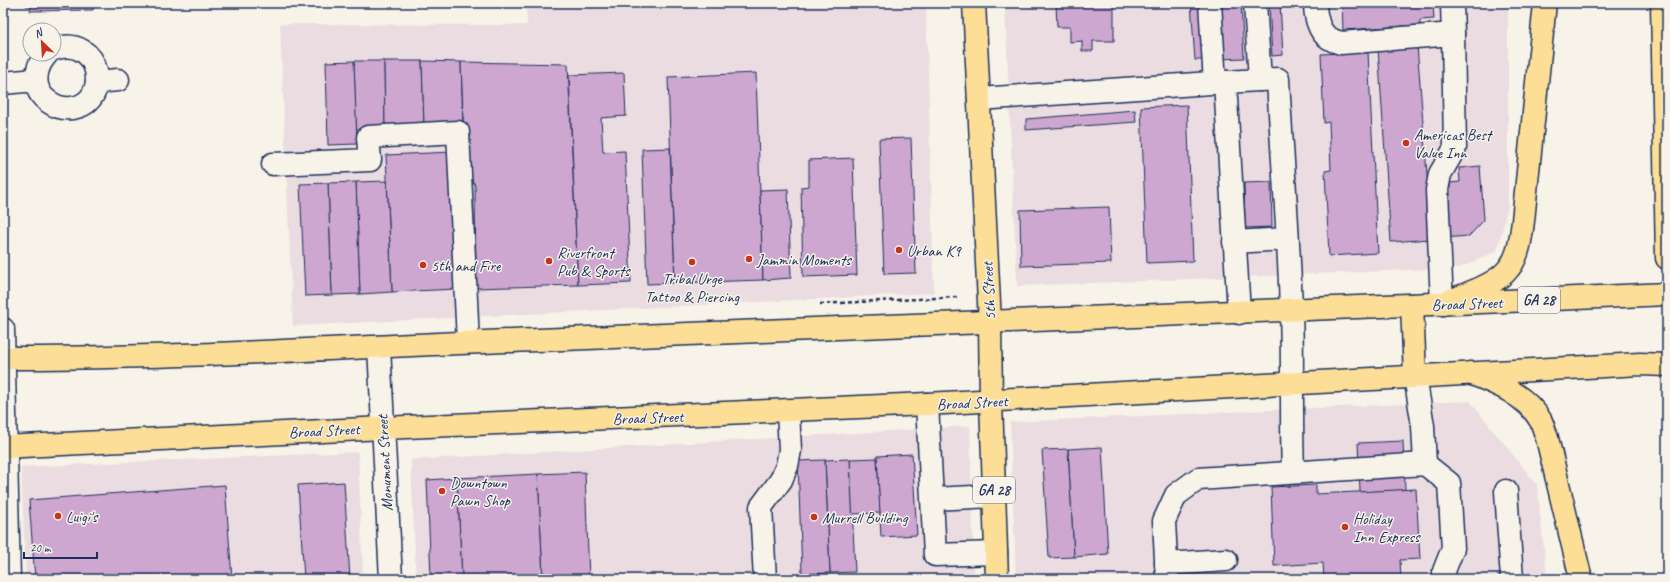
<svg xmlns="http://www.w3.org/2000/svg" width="1670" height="582" font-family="Caveat,sans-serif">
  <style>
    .built { fill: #eadce0 }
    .building { fill: #cda7cf; stroke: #1b2f5e }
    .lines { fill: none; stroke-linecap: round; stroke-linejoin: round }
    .minor-casing { stroke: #1b2f5e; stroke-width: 25 }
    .major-casing { stroke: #1b2f5e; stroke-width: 25 }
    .highway-casing { stroke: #1b2f5e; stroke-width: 25 }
    .path { stroke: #1b2f5e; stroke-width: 2.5; stroke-dasharray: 4 3; stroke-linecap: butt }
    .minor { stroke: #f7f3e8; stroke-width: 22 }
    .major { stroke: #fcde96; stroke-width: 22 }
    .highway { stroke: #fcde96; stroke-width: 22 }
    .poi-dot { fill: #c8321e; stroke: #f7f3e8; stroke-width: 1.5 }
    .labels { text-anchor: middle; stroke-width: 3; stroke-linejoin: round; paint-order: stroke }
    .shield { fill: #f7f3e8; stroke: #5d6a87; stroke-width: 1 }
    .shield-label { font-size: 15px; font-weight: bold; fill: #1b2f5e }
    .poi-label { font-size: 16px; fill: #1b2f5e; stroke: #f7f3e8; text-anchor: start }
    .street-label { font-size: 16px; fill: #1b2f5e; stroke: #f7f3e8 }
  </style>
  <rect width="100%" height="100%" fill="#f7f3e8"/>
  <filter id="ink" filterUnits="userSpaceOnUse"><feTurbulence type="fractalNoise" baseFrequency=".025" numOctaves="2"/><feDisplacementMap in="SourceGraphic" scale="8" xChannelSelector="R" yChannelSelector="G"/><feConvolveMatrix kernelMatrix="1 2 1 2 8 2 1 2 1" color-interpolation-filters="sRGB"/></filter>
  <g filter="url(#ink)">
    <g class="built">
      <path d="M526,3H926L934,293L293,326L280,24L527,25Z"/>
      <path d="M1005,3H1508V206L1497,251L1459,268L1017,286Z"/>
      <path d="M1470,401L1537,485L1547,579H1016L1010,422Z"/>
      <path d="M970,426L974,579H416L411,460Z"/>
      <path d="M358,452L363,579H26L21,467Z"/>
    </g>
    <g class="building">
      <path d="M26,3H99V6H94L93,10L30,11L31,6H26Z"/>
      <path d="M1056,3L1114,4V41H1093V51H1082V41L1070,42V27H1057Z"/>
      <path d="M1191,3H1203L1206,60H1195Z"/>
      <path d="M1218,3H1241L1244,58L1221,59Z"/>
      <path d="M1269,3H1280L1283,55L1272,56Z"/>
      <path d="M1342,3H1433L1434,19L1420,20V25L1343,30Z"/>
      <path d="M1417,45L1429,201L1441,197L1450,196V183L1460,182L1459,168L1480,166L1484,220L1469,236L1391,242L1378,48Z"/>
      <path d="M1368,52L1378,253L1329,256L1325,171L1331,170L1329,122L1324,123L1321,54Z"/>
      <path d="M354,61H384L385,128L356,129Z"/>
      <path d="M354,61L357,144L328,145L326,62Z"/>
      <path d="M384,61H422L424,127L385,128Z"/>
      <path d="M422,61L461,62L463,127H424Z"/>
      <path d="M461,62L568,64L578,285L476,288L475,185L465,167Z"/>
      <path d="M624,73L626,116L601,118L603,152L625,151L631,283L578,285L569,75Z"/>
      <path d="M756,73L763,280L675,283L668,77Z"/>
      <path d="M1187,105L1193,261L1147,263L1141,107Z"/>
      <path d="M1135,110L1136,122L1026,130V119Z"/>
      <path d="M911,138L916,273L884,274L879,139Z"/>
      <path d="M670,148L675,283L647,284L642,149Z"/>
      <path d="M452,152L457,289L392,292L386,155Z"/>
      <path d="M853,158L857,275L803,277L801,187L809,186V160Z"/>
      <path d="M387,181L392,292L360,294L356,182Z"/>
      <path d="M356,182L360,294L332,295L328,183Z"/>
      <path d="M1271,182L1272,227L1245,228L1244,183Z"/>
      <path d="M328,183L332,295L305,296L300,184Z"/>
      <path d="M788,189L791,278L763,280L760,190Z"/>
      <path d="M1109,207L1111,263L1021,266L1020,210Z"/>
      <path d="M1403,441L1405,490L1360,492L1358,443Z"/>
      <path d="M1102,447L1108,554L1074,557L1068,449Z"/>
      <path d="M1068,449L1074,557L1049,558L1042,450Z"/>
      <path d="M912,454L917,535L881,537L877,456Z"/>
      <path d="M877,458L880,513L852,514L850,459Z"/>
      <path d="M850,459L855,572L830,573L825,460Z"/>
      <path d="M825,460L830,573L802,574L798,461Z"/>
      <path d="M585,472L589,579H543L538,474Z"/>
      <path d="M538,474L543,579H462L457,478Z"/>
      <path d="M457,478L462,579H431L427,480Z"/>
      <path d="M344,482L350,579H304L298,485Z"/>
      <path d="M225,485L232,579H35L29,500Z"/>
      <path d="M1316,485V494L1416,489L1420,559L1400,560L1401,579H1324L1323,563L1274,566L1271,487Z"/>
    </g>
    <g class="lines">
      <g class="minor-casing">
        <g id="minor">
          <path d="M1210,3L1215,83"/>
          <path d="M1255,3L1260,80"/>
          <path d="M1315,3C1315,14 1318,32 1329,38C1332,40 1337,42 1341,43L1453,34"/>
          <path d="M47,54C34,68 31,90 49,102C56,107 63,109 72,108C113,103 101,33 54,49"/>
          <path d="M97,82L118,80"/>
          <path d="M3,83L36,80"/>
          <path d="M979,99L1225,82"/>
          <path d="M273,164L370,160L368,137L458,132L468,342"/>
          <path d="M1234,242L1287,239"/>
          <path d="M1442,304L1437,190L1440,174L1455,148L1453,34L1452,3"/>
          <path d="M1239,313L1225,82L1278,79C1282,157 1289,234 1291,312C1293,366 1291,419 1293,472"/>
          <path d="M3,329L9,579"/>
          <path d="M379,347L391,579"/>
          <path d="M1415,376L1423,426L1425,464"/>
          <path d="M927,404L935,555L996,553"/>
          <path d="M1506,491L1512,579"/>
          <path d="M933,499L994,496"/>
          <path d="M1166,564L1226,560"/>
          <path d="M765,579L761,507L781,480L787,466L790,450L788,411"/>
          <path d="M1167,579L1164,521L1176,495L1198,479L1425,464L1449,483L1453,548L1444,571V579"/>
        </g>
      </g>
      <g class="major-casing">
        <g id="major">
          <path d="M974,3L990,323L991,401L997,579"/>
          <path d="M1412,305L1415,376"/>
          <path d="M3,358C182,359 360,346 538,340C915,326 1291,311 1667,294"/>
          <path d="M3,447L383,428L927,404L1640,364L1667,365"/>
        </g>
      </g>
      <g class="highway-casing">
        <g id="highway">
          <path d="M1662,3L1667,258"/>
          <path d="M1442,304C1462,295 1496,286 1509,268C1519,256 1521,237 1523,221L1545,3"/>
          <path d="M1470,373C1496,383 1526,395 1541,421C1543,426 1545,432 1547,438L1581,579"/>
        </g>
      </g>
      <path class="path" d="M820,304L957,297"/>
      <use href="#minor" class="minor"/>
      <use href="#major" class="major"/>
      <use href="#highway" class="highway"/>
    </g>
  </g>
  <g class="poi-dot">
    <circle cx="1406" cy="143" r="4"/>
    <circle cx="899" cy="250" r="4"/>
    <circle cx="749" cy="259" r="4"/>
    <circle cx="549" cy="261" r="4"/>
    <circle cx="692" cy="262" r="4"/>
    <circle cx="423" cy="265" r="4"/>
    <circle cx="442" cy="491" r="4"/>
    <circle cx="58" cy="516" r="4"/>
    <circle cx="814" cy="517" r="4"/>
    <circle cx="1345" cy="527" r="4"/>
  </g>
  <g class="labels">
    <g class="shield">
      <rect x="1518" y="287" width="42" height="26" rx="3"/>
      <rect x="973" y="477" width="42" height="26" rx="3"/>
    </g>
    <g class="shield-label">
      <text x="1539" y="305">GA 28</text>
      <text x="994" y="495">GA 28</text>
    </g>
    <g class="poi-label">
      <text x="1414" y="140">Americas Best<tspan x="1414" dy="18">Value Inn</tspan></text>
      <text x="907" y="256">Urban K9</text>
      <text x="557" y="258">Riverfront<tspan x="557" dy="18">Pub &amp; Sports</tspan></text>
      <text x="757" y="265">Jammin Moments</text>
      <text x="431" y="271">5th and Fire</text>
      <text x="692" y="284" text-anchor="middle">Tribal Urge<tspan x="692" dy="18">Tattoo &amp; Piercing</tspan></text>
      <text x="450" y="488">Downtown<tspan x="450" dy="18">Pawn Shop</tspan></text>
      <text x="66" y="522">Luigi's</text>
      <text x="822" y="523">Murrell Building</text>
      <text x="1353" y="524">Holiday<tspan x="1353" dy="18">Inn Express</tspan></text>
    </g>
    <g class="street-label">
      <text transform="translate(988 291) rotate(-93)" y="6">5th Street</text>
      <text transform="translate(1467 303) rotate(-2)" y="6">Broad Street</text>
      <text transform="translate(972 402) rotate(-3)" y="6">Broad Street</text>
      <text transform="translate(648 417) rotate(-2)" y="6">Broad Street</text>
      <text transform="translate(324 430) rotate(-3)" y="6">Broad Street</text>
      <text transform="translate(384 463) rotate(-93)" y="6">Monument Street</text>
    </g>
  </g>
  <rect width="1670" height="582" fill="none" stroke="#f7f3e8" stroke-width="16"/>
  <rect x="8" y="8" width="1654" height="566" fill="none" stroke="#1b2f5e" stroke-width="1.5" filter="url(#ink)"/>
  <g transform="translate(42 42) rotate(335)"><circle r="19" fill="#f7f3e8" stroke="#9fa5b1"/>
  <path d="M0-3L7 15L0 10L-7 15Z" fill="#c8321e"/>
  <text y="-6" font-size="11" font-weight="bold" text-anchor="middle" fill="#1b2f5e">N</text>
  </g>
  <path d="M24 552v6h73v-6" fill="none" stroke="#1b2f5e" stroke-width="2"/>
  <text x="30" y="552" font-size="12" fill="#1b2f5e" stroke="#f7f3e8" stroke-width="3" paint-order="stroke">20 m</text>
</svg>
